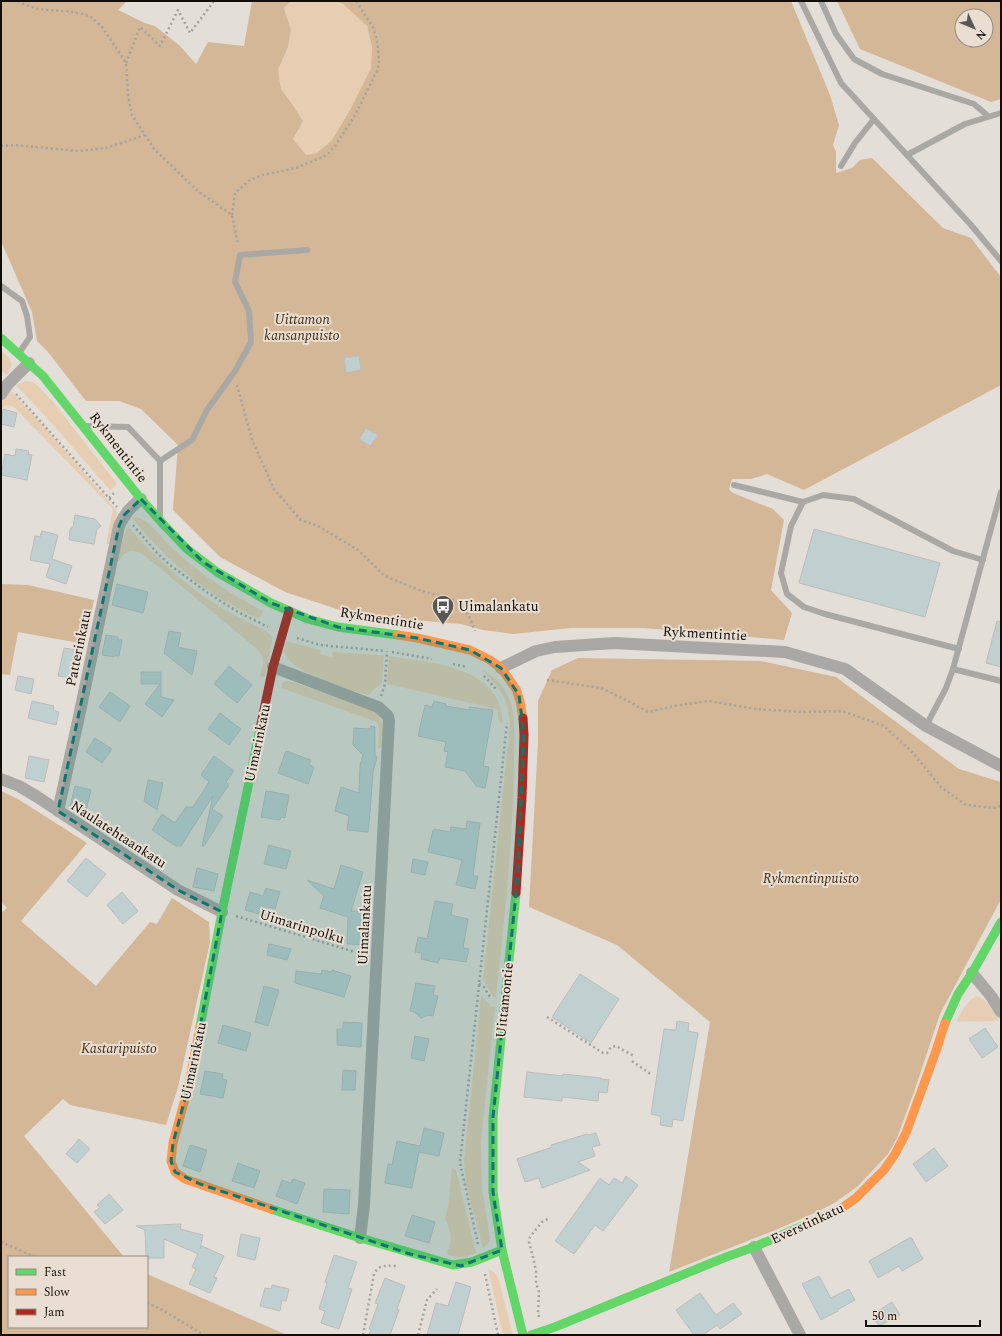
<svg xmlns="http://www.w3.org/2000/svg" width="1002" height="1336" font-family="Spectral,serif">
  <style>
    .green { fill: #e7ceb3 }
    .forest { fill: #d4b796; fill-rule: evenodd }
    .building { fill: #c0cfd0; stroke: #bcbdbb }
    .lines { fill: none; stroke-linecap: round; stroke-linejoin: round }
    .path { stroke: #a4a29e; stroke-width: 2.5; stroke-dasharray: 2 3; stroke-linecap: butt }
    .lane { stroke: #aaa8a5; stroke-width: 6 }
    .street { stroke: #aaa8a5; stroke-width: 12 }
    .fast { stroke: #63d668; stroke-width: 9 }
    .slow { stroke: #ff974d; stroke-width: 9 }
    .jam { stroke: #b3261e; stroke-width: 9 }
    .marked { fill: #0f766e; fill-opacity: 0.2; stroke: #0f766e; stroke-width: 3; stroke-dasharray: 8 5; stroke-linejoin: round }
    .labels { text-anchor: middle; stroke-width: 4; stroke-linejoin: round; paint-order: stroke }
    .park-label { font-size: 14px; font-style: italic; fill: #422d14; stroke: #eaded2 }
    .street-label { font-size: 14px; fill: #110e0a; stroke: #eaded2 }
    .poi-label { font-size: 14px; fill: #110e0a; stroke: #eaded2; text-anchor: start }
  </style>
  <rect width="100%" height="100%" fill="#e4ded8"/>
  <g class="green">
    <path d="M291,1H336L343,4L367,26L372,47L371,68L350,110L332,140L317,153L305,155L293,139L290,101L281,89L278,70L288,47L291,30L284,8Z"/>
    <path d="M1,351C11,359 15,363 7,375L1,370Z"/>
    <path d="M26,381L34,382L54,403L117,484L111,490L109,489L49,420L16,385Z"/>
    <path d="M11,391L48,431L116,510L117,514L109,544H106L113,509L15,408C10,404 4,404 1,410V403Z"/>
    <path d="M134,517C146,516 161,537 169,545C197,572 229,593 263,611L261,616L258,618C208,597 165,559 132,518Z"/>
    <path d="M128,526C155,558 186,586 222,608C237,617 253,623 268,632L272,637V643L265,677L260,676C263,665 266,658 257,649L144,555C133,549 126,550 119,561L117,560L123,538Z"/>
    <path d="M286,641L321,650L320,654L332,657L333,652L384,655L382,683L376,688L368,695C349,689 287,673 284,650C284,648 286,643 286,641Z"/>
    <path d="M389,656C431,663 500,665 503,722L499,723L497,709L387,684Z"/>
    <path d="M483,670C494,677 504,685 509,698C517,720 514,745 514,768C513,845 504,921 496,998C488,994 489,986 483,980L510,724C508,698 500,689 483,671Z"/>
    <path d="M286,681L293,682L371,710C387,722 383,729 382,747L378,749L379,727L377,722L281,688L282,683Z"/>
    <path d="M481,996L483,997L491,1006L495,1007L481,1142L482,1189L490,1238L489,1242L483,1249L466,1184L464,1162Z"/>
    <path d="M977,996C987,999 994,1012 999,1021L956,1022C962,1012 966,1001 977,996Z"/>
    <path d="M452,1167L456,1170L476,1252C469,1258 456,1258 448,1255L447,1253C453,1238 451,1233 445,1218L448,1207Z"/>
    <path d="M488,1269L495,1273L499,1280L513,1335H503Z"/>
  </g>
  <g class="forest">
    <path d="M1,1H127L118,10L145,23L155,26L180,46L196,64L208,42L244,46L252,1H291L284,8L291,30L288,47L278,70L281,89L290,101L303,121L293,139L306,155L317,153L332,140L350,110L371,68L372,47L367,26L343,4L336,1H791L830,95L839,125L833,145L836,152V173L852,168L860,160L872,158L943,228L971,238L1001,277V385L804,490L767,474L751,479H732L729,489L733,493L773,509L784,520L771,590L792,613L784,640L644,628H571L513,634L483,630L461,624L389,618L349,613L285,592L220,557L173,510L178,445L141,409L119,401H86L48,352L37,341L32,312L1,241Z"/>
    <path d="M837,1H1001V99L991,102L860,49ZM962,16H986V40H962Z"/>
    <path d="M1,584L28,585L94,600L85,644L18,632L10,675L1,674Z"/>
    <path d="M578,658L761,661L836,677L959,769L1001,782V899L940,1014L914,1092L897,1138L888,1154L858,1186L836,1202L819,1211L773,1231L669,1272L710,1022L617,945L529,907L538,742V701L552,670Z"/>
    <path d="M1,791L18,799L87,843L21,921L96,986L150,922L157,924L172,898L209,922L210,942L178,1087L166,1125L70,1105L63,1099L24,1136L124,1257H9V1327H147V1274L287,1335H1V913L7,908L1,902Z"/>
  </g>
  <g class="building">
    <path d="M359,356L361,370L346,373L344,358Z"/>
    <path d="M3,409L17,413L14,427L1,424Z"/>
    <path d="M366,428L378,435L370,446L359,439Z"/>
    <path d="M16,449L29,451L28,454L32,455L27,480L1,475L5,454L15,456Z"/>
    <path d="M75,515L95,519L101,526L97,529L94,544L69,540L70,529L73,527Z"/>
    <path d="M814,529L940,563L925,617L799,583Z"/>
    <path d="M42,531L58,535L52,559L72,566L66,584L46,577L50,564L30,560L35,536L40,537Z"/>
    <path d="M117,584L148,592L143,613L112,605Z"/>
    <path d="M997,621L1001,622V667L986,663Z"/>
    <path d="M169,631L181,633L178,647L197,651L192,675L164,653Z"/>
    <path d="M106,635L118,637V640H122L119,656H114V657L102,655Z"/>
    <path d="M64,648L77,650L71,678L58,676Z"/>
    <path d="M229,666L252,685L237,703L214,684Z"/>
    <path d="M141,672H161V697L174,700L162,717L145,704L160,684H141Z"/>
    <path d="M18,676L34,679L31,694L15,690Z"/>
    <path d="M110,692L130,706L120,722L99,707Z"/>
    <path d="M32,701L54,706L53,710L59,712L56,725L28,718Z"/>
    <path d="M434,701L446,704V706L469,710V707L493,710L483,766L489,767L485,788L476,786L465,771L445,767L448,752L444,751L446,742L418,736L425,705L432,707Z"/>
    <path d="M220,713L241,729L229,745L208,729Z"/>
    <path d="M371,726L375,727V756L377,757L373,772L370,812L368,832L347,830L349,816L335,811L341,787L359,793L360,765L363,755L353,745L354,728L370,729Z"/>
    <path d="M95,738L112,749L102,763L86,752Z"/>
    <path d="M286,751L311,760L309,765L314,767L308,784L278,773Z"/>
    <path d="M29,756L49,760L44,782L25,778Z"/>
    <path d="M214,756L234,771L226,782L229,785L212,809L223,816L204,846H202L213,796L181,846H176L152,830L162,814L175,823L186,807H193L209,782L201,775Z"/>
    <path d="M148,780L163,783L157,810L144,801Z"/>
    <path d="M75,786L91,790L86,811L70,807Z"/>
    <path d="M266,791L289,795L285,818L281,817L280,820L261,817Z"/>
    <path d="M467,821L480,823L473,876H478L475,889L456,885L462,860L428,852L433,830H434V829L450,832L451,827L466,829Z"/>
    <path d="M269,845L291,851L286,869L264,864Z"/>
    <path d="M86,858L106,874L87,897L67,881Z"/>
    <path d="M413,859L428,862L425,875L411,872Z"/>
    <path d="M341,865L363,872L351,911L368,912L366,945L347,944L348,917L320,908L324,896L307,880L334,889Z"/>
    <path d="M197,868L218,874L214,891L193,887Z"/>
    <path d="M266,888L280,892L275,909L269,907L266,916L245,910L250,892L263,896Z"/>
    <path d="M122,892L138,911L123,924L107,905Z"/>
    <path d="M435,901L453,904L451,915L468,919L463,948L469,949L466,962L440,958L438,963L421,959L422,953L415,952L418,937L427,939Z"/>
    <path d="M269,944L291,949L287,960L267,955Z"/>
    <path d="M322,970L332,972V970L351,976L344,997L295,983L296,971L321,974Z"/>
    <path d="M580,974L619,999L591,1043L552,1017Z"/>
    <path d="M416,983L435,986L433,995L438,996L433,1016L429,1015L421,1018L414,1012L410,1011Z"/>
    <path d="M264,986L279,990L268,1026L255,1022Z"/>
    <path d="M677,1021L689,1023L688,1031L698,1033L683,1121L673,1119L672,1127L660,1125L661,1117H660V1116L651,1114L664,1029L675,1030L676,1029Z"/>
    <path d="M343,1022L362,1023L361,1047L337,1045V1029H343Z"/>
    <path d="M223,1025L251,1033L246,1051L218,1043Z"/>
    <path d="M985,1028L998,1047L982,1058L969,1039Z"/>
    <path d="M415,1036L429,1039L424,1061L411,1058Z"/>
    <path d="M343,1070L356,1071L355,1090H342Z"/>
    <path d="M205,1071L223,1074L222,1079L227,1080L223,1098L200,1094Z"/>
    <path d="M527,1072L563,1076V1074L601,1078V1079L609,1080L607,1093L599,1092L598,1101L562,1097V1101L524,1097Z"/>
    <path d="M424,1128L444,1133L439,1156L419,1152L412,1188L385,1183L388,1164L392,1165L397,1141L420,1146Z"/>
    <path d="M596,1133L600,1145L592,1147L595,1156L578,1162L590,1170L542,1188L539,1178L525,1182L517,1159L552,1147L551,1145L587,1134L588,1135Z"/>
    <path d="M79,1139L90,1149L77,1163L66,1154Z"/>
    <path d="M190,1145L207,1150L200,1172L183,1166Z"/>
    <path d="M934,1148L948,1166L926,1182L913,1164Z"/>
    <path d="M238,1163L260,1171L254,1188L232,1181Z"/>
    <path d="M626,1176L638,1185L603,1231L595,1225L574,1254L555,1241L600,1178L609,1185L614,1178L622,1183Z"/>
    <path d="M293,1179L305,1183L297,1204L276,1196L282,1180L291,1183Z"/>
    <path d="M324,1189L350,1190L349,1214L323,1212Z"/>
    <path d="M109,1194L123,1210L105,1224L94,1212L100,1207L97,1205Z"/>
    <path d="M412,1215L435,1222L429,1243L405,1236Z"/>
    <path d="M181,1224L180,1229L203,1235L200,1249L202,1246L224,1256L214,1277L217,1278L210,1293L189,1284L196,1269L192,1267L198,1254L164,1239V1258H147L146,1257L145,1230L136,1226Z"/>
    <path d="M241,1234L260,1238L255,1260L237,1256Z"/>
    <path d="M911,1237L923,1259L902,1271L899,1266L878,1278L869,1261Z"/>
    <path d="M334,1255L357,1262L348,1288L352,1289L339,1329L321,1323L325,1311L319,1309L327,1283L325,1282Z"/>
    <path d="M819,1276L831,1298L849,1289L855,1300L837,1310L838,1311L821,1320L802,1284Z"/>
    <path d="M385,1278L405,1286L397,1309L399,1310L390,1335H369L371,1330L369,1329L378,1304L375,1303Z"/>
    <path d="M456,1282L471,1287L458,1335H427L436,1303L448,1306Z"/>
    <path d="M272,1285L289,1289L286,1301L282,1300L280,1311L260,1306L265,1288L271,1289Z"/>
    <path d="M700,1293L716,1315L733,1303L742,1314L720,1329L717,1325L703,1335H694L676,1310Z"/>
    <path d="M892,1302L900,1315L879,1326L872,1315Z"/>
  </g>
  <g class="lines">
    <g class="path">
      <path d="M18,1L21,3L37,9L74,12L90,16L102,27L126,63L128,95L132,115L154,149L199,192L232,215L238,245"/>
      <path d="M126,63L140,27L160,46L178,10L190,33L214,1"/>
      <path d="M1,146L15,145L78,151L106,148L145,135"/>
      <path d="M232,215L235,193L250,180L263,175L296,168L327,155L335,146L354,117L378,69L379,60L377,41L373,27L356,1"/>
      <path d="M237,385L252,440L274,489L301,520L318,526L358,550L385,576L416,589L457,601L468,614L475,631"/>
      <path d="M16,394L117,507"/>
      <path d="M109,498L116,491"/>
      <path d="M133,525L157,553L170,565L208,593L238,612L268,627"/>
      <path d="M297,638L320,645L385,651"/>
      <path d="M392,652L432,659"/>
      <path d="M453,664L467,667"/>
      <path d="M484,676L496,689"/>
      <path d="M547,680L601,688L626,700L648,712L679,705L709,701L756,709L803,712L842,711L884,726L912,752L941,787L966,805L993,808L1001,806"/>
      <path d="M381,696L385,684L387,651"/>
      <path d="M236,916L365,955"/>
      <path d="M479,984L484,987L490,997"/>
      <path d="M547,1017L603,1053H607L611,1047L616,1046L634,1056"/>
      <path d="M632,1061L649,1073L653,1074"/>
      <path d="M1,1242L35,1257"/>
      <path d="M478,1244L460,1163L507,723"/>
      <path d="M485,1274L498,1335"/>
      <path d="M147,1303L159,1308L204,1335"/>
      <path d="M539,1317L538,1313L539,1292L536,1283V1270L533,1257L529,1242L530,1237L542,1222L548,1219"/>
      <path d="M363,1335L374,1274C379,1264 386,1266 396,1266"/>
      <path d="M418,1335L427,1300L437,1289"/>
    </g>
    <g class="lane">
      <path d="M801,1L841,83L971,225L1001,261"/>
      <path d="M821,1L836,34L854,59L882,74L974,104L988,116"/>
      <path d="M907,155L965,124L1001,113"/>
      <path d="M841,166L855,143L874,119"/>
      <path d="M1,286L22,301L27,316L30,337L19,353"/>
      <path d="M85,426L128,427L160,461"/>
      <path d="M734,485L803,502"/>
      <path d="M160,515V461L192,440L207,410L235,371L251,342L249,311L235,282L240,255L307,250"/>
      <path d="M959,649L825,614L804,607L787,594L781,573L791,526L803,502L823,495L854,499L953,551L983,560"/>
      <path d="M953,669L1001,681"/>
      <path d="M926,726L946,688L953,669L1001,492"/>
    </g>
    <g class="street">
      <path d="M1,394L8,384L29,363"/>
      <path d="M273,667L378,707L388,716L389,721L364,1205L360,1238"/>
      <path d="M501,668L536,651L555,647L614,643L785,652L845,669L926,726L1001,766"/>
      <path d="M1,779L19,786L36,796L178,890L222,912"/>
      <path d="M58,811L78,721L119,526C124,514 131,507 141,499"/>
      <path d="M972,973L991,996L1001,1012"/>
      <path d="M754,1247L800,1335"/>
    </g>
    <g class="fast">
      <path d="M1,338L43,376L141,499L164,525L187,549L217,572L271,603L308,619L338,627L398,635"/>
      <path d="M516,893L493,1117V1192L502,1250L523,1335"/>
      <path d="M945,1023L958,994L972,973L1001,922"/>
      <path d="M200,1027L222,912L260,729"/>
      <path d="M271,1209L357,1237L453,1265L472,1262L502,1250"/>
      <path d="M531,1335L555,1327L726,1257L754,1247L814,1221"/>
    </g>
    <g class="slow">
      <path d="M398,635L417,638L470,650L490,660L501,668L516,689L520,701L523,718"/>
      <path d="M200,1027L189,1084L173,1143L171,1161L175,1172L185,1179L271,1209"/>
      <path d="M814,1221L839,1210L856,1198L884,1170L895,1154L906,1133L936,1051L945,1023"/>
    </g>
    <g class="jam">
      <path d="M260,729L273,667L289,611"/>
      <path d="M516,893L522,798L524,735L523,718"/>
    </g>
  </g>
  <path class="marked" d="M141,499L203,562L271,603L338,627L417,638L470,650L501,668L519,695L524,735L518,874L493,1117V1192L502,1250L461,1266L410,1254L200,1184L175,1172L171,1161L173,1143L189,1084L222,912L178,890L58,811L119,526L124,515Z"/>
  <defs>
    <g id="bus-pin" transform="scale(1.15)"><path d="M0 17L-7.5 6A9.5 9.5 0 1 1 7.5 6Z" fill="#5b5752" stroke="#eaded2"/><path d="M-5-6H5V4H4V6H2V4H-2V6H-4V4H-5ZM-3.5-4V0h7V-4ZM-3.5 1.2v1.5H-2V1.2ZM2 1.2v1.5H3.5V1.2Z" fill="#fff"/></g>
  </defs>
  <g fill-rule="evenodd">
    <use href="#bus-pin" x="443" y="606"/>
  </g>
  <g class="labels">
    <g class="park-label">
      <text x="302" y="324">Uittamon<tspan x="302" dy="16">kansanpuisto</tspan></text>
      <text x="811" y="883">Rykmentinpuisto</text>
      <text x="119" y="1053">Kastaripuisto</text>
    </g>
    <g class="street-label">
      <text transform="translate(119 447) rotate(52)" y="5">Rykmentintie</text>
      <text transform="translate(382 618) rotate(9)" y="5">Rykmentintie</text>
      <text transform="translate(705 633) rotate(3)" y="5">Rykmentintie</text>
      <text transform="translate(78 648) rotate(-78)" y="5">Patterinkatu</text>
      <text transform="translate(257 743) rotate(-78)" y="5">Uimarinkatu</text>
      <text transform="translate(119 834) rotate(33)" y="5">Naulatehtaankatu</text>
      <text transform="translate(364 925) rotate(-87)" y="5">Uimalankatu</text>
      <text transform="translate(302 926) rotate(17)" y="5">Uimarinpolku</text>
      <text transform="translate(504 1000) rotate(-84)" y="5">Uittamontie</text>
      <text transform="translate(193 1061) rotate(-78)" y="5">Uimarinkatu</text>
      <text transform="translate(807 1223) rotate(-25)" y="5">Everstinkatu</text>
    </g>
    <g class="poi-label">
      <text x="458" y="611">Uimalankatu</text>
    </g>
  </g>
  <rect width="1002" height="1336" fill="none" stroke="#110e0a" stroke-width="4"/>
  <rect x="8" y="1256" width="140" height="72" fill="#eaded2" stroke="#938b82"/>
  <rect x="16" y="1269" width="20" height="6" fill="#63d668" stroke="#938b82"/>
  <text x="44" y="1276" font-size="12" fill="#110e0a">Fast</text>
  <rect x="16" y="1289" width="20" height="6" fill="#ff974d" stroke="#938b82"/>
  <text x="44" y="1296" font-size="12" fill="#110e0a">Slow</text>
  <rect x="16" y="1309" width="20" height="6" fill="#b3261e" stroke="#938b82"/>
  <text x="44" y="1316" font-size="12" fill="#110e0a">Jam</text>
  <g transform="translate(974 28) rotate(134)"><circle r="19" fill="#eaded2" stroke="#938b82"/>
  <path d="M0-3L7 15L0 10L-7 15Z" fill="#5b5752"/>
  <text y="-6" font-size="11" font-weight="bold" text-anchor="middle" fill="#110e0a">N</text>
  </g>
  <path d="M866 1320v6h114v-6" fill="none" stroke="#110e0a" stroke-width="2"/>
  <text x="872" y="1320" font-size="12" fill="#110e0a" stroke="#eaded2" stroke-width="3" paint-order="stroke">50 m</text>
</svg>
